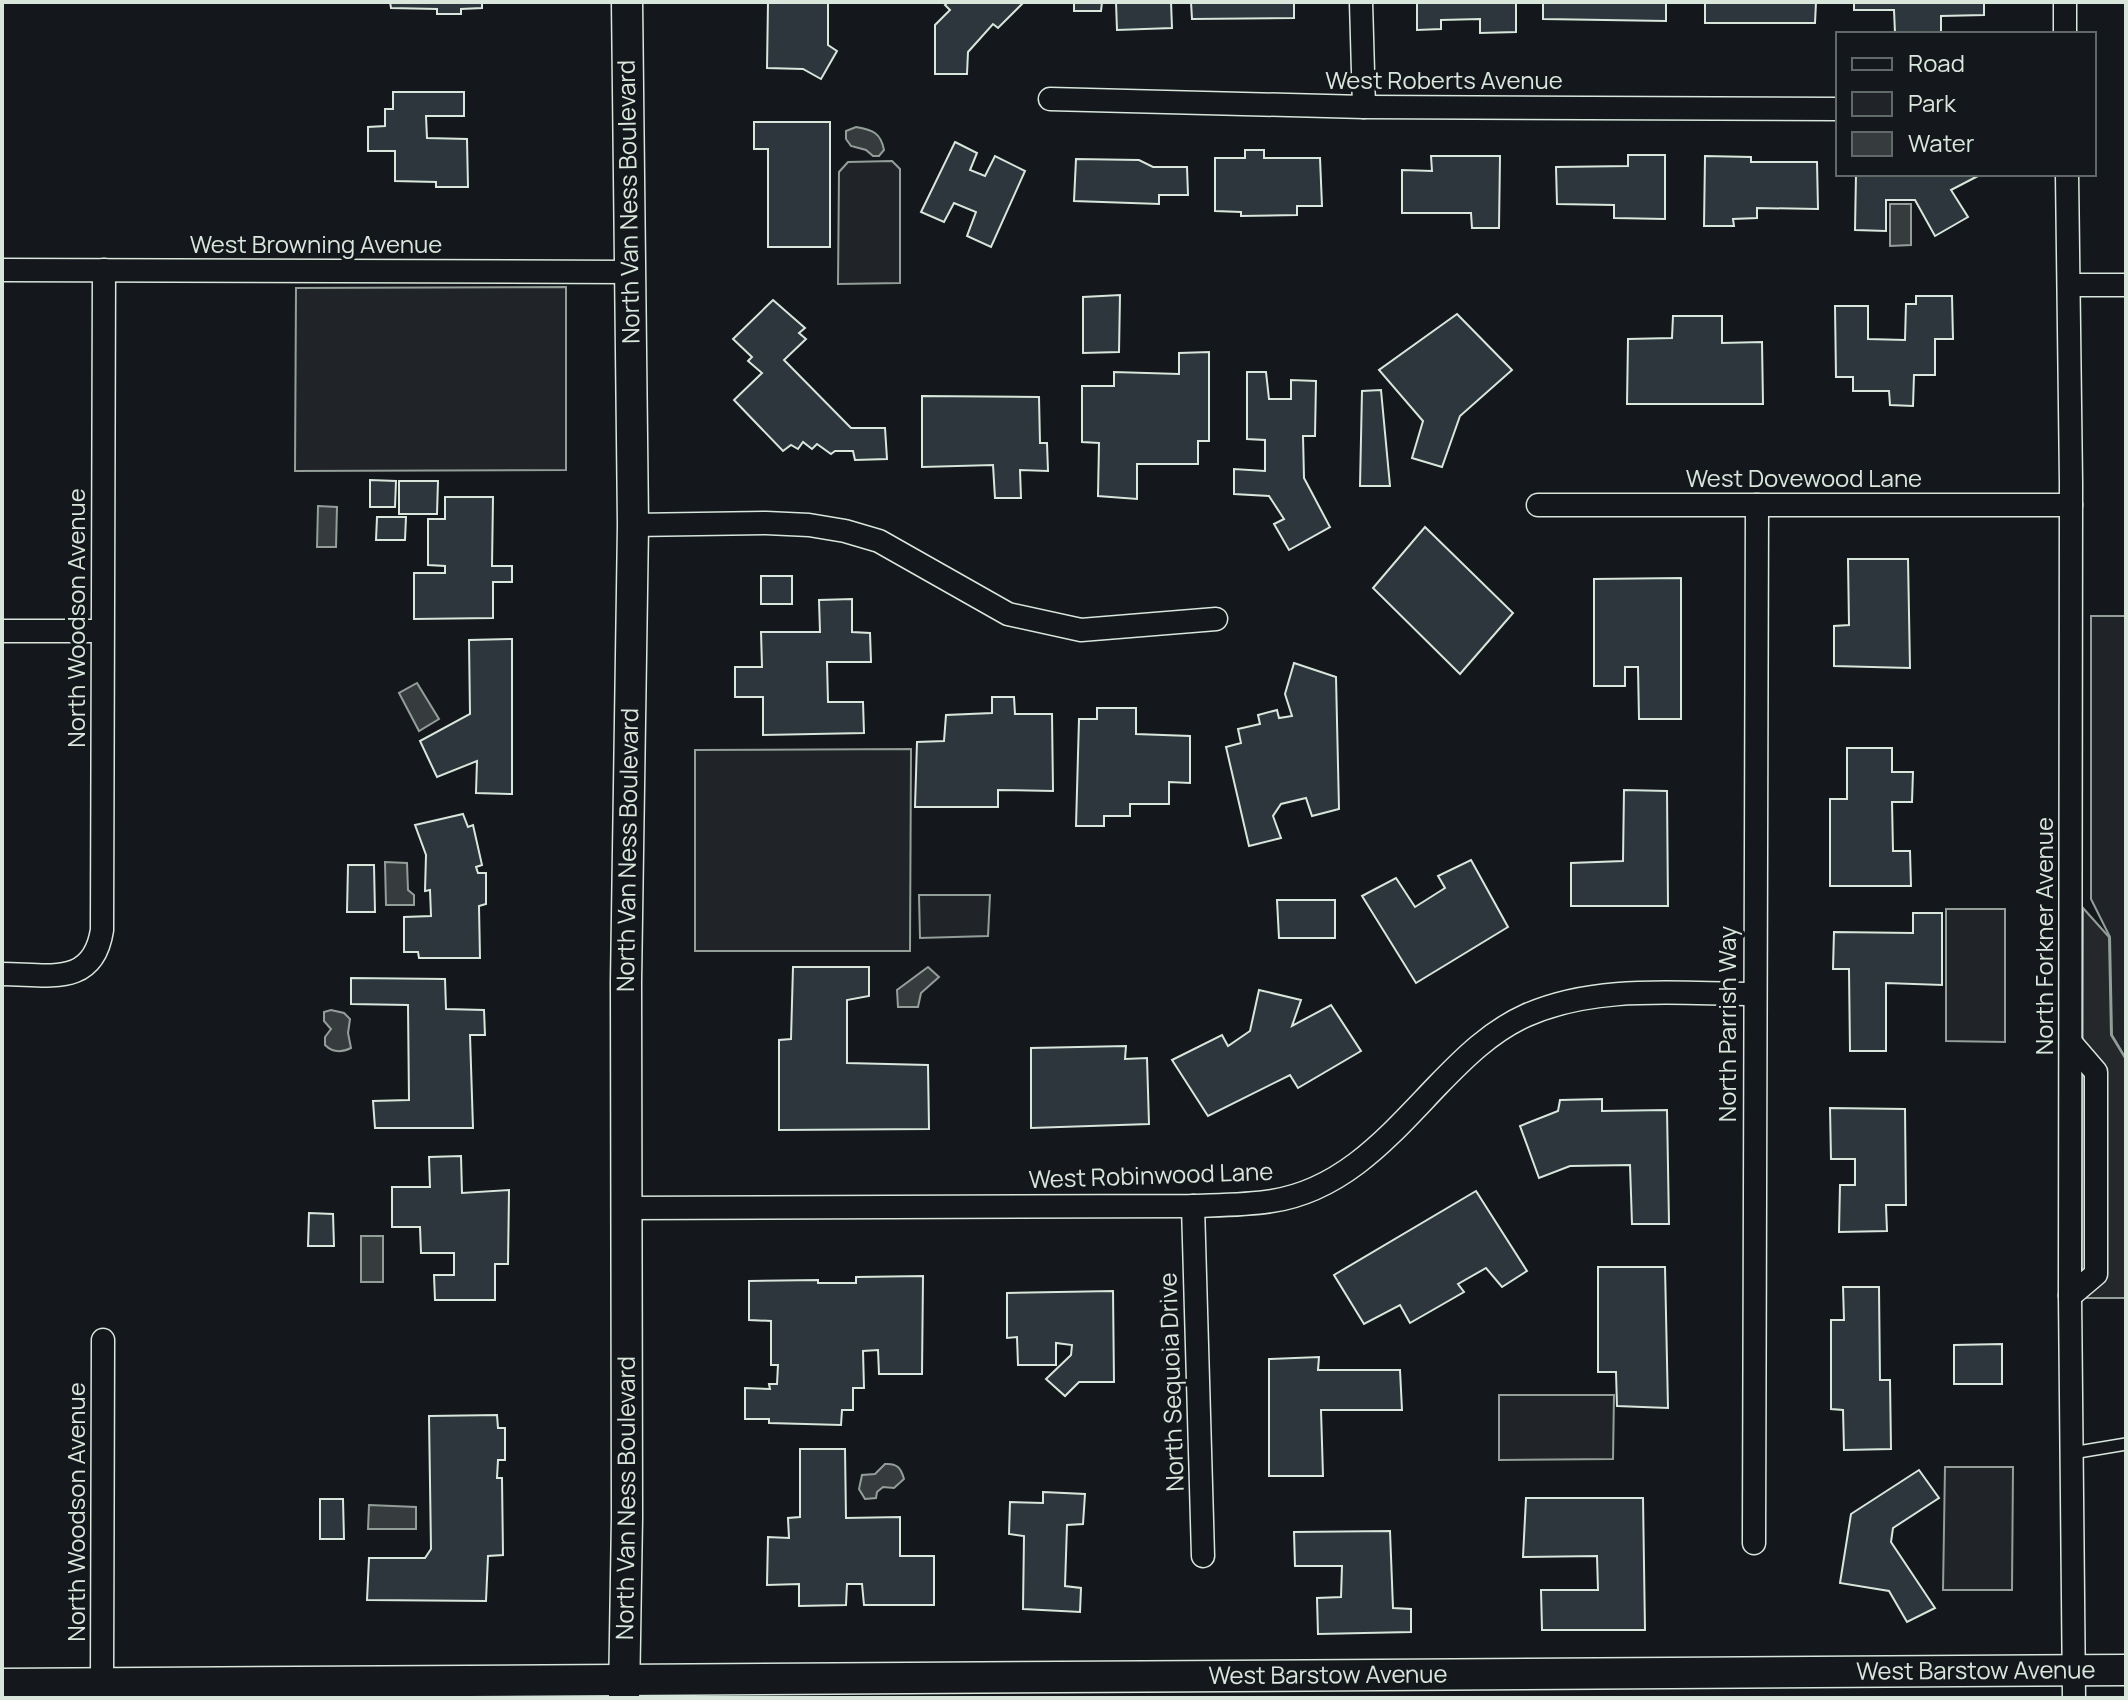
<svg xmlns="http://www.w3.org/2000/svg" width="2128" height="1700" font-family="Manrope,sans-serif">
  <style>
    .green { fill: #202428; stroke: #939e99; stroke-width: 2 }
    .parking { fill: #24282b; stroke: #939e99; stroke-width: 2 }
    .water { fill: #363b3e; stroke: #939e99; stroke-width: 2 }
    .building { fill: #2c363c; stroke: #d8e6dc; stroke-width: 2 }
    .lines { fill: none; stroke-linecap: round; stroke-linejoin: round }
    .lane-casing { stroke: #d8e6dc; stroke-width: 14 }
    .street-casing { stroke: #d8e6dc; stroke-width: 25 }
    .secondary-casing { stroke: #d8e6dc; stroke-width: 33 }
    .lane { stroke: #14181c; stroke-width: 11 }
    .street { stroke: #14181c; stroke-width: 22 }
    .secondary { stroke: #14181c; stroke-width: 30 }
    .labels { text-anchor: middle; stroke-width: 6; stroke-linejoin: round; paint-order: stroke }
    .street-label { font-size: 24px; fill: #d8e6dc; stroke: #14181c }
  </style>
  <rect width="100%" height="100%" fill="#14181c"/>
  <g class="green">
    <path d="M892,161L900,169V283L838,284L839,172L848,162Z"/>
    <path d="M566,287V470L295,471L296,288Z"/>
    <path d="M2091,616H2126V1128L2125,1057L2112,1035L2110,937L2091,899Z"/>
    <path d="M911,749L910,951H695V750Z"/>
    <path d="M919,895H990L988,936L920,938Z"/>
    <path d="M1946,909H2005V1042L1946,1041Z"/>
    <path d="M1499,1395H1614L1613,1459L1499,1460Z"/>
    <path d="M1945,1467H2013L2012,1590H1943Z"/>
  </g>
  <path class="parking" d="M2083,908L2109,937L2111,1035L2125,1058L2126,1298H2082Z"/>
  <g class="water">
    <path d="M856,127C873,130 881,133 884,150L879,156H873L866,150L851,146L846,139V131Z"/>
    <path d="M1890,204H1911V245L1890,246Z"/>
    <path d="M318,506L337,507L336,547H317Z"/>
    <path d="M417,683L439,719L419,731L399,693Z"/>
    <path d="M385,862L407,863L408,890L414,895V905H386Z"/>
    <path d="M928,967L939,977L921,993L918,1007H898L897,990Z"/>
    <path d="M331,1010L344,1013L350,1019L348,1033L351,1048C341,1053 332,1052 325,1045V1037L331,1029L324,1021V1012Z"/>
    <rect x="361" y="1236" width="22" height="46"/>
    <path d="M885,1464C897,1463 901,1468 904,1479L894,1488L883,1487L877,1492L876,1498L865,1499L859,1489L862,1475L875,1474Z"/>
    <path d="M369,1505L416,1507V1529H368Z"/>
  </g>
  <g class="building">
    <path d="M390,2H482V8L461,9V14H437V9L391,8Z"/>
    <path d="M768,2H828V45L837,51L821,79L803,69L767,68Z"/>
    <path d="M948,2H1024L998,28L993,24L968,52L967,74H935V25L950,10L945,5Z"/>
    <path d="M1074,2H1102L1101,11H1074Z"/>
    <path d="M1116,2H1171L1172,28L1117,30Z"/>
    <path d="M1191,2H1294V18L1192,19Z"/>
    <path d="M1417,2H1516V32L1480,33V19L1441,20V29L1417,30Z"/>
    <path d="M1543,2H1666V21L1543,19Z"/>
    <path d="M1705,2H1816L1815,23H1705Z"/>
    <path d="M1854,2H1984V15L1941,16V34L1895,33L1894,10H1854Z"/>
    <path d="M393,92H464V116H426L427,138L467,139L468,187H436V182L395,181V151H368V127L385,126V109H393Z"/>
    <path d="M754,122H830V247H768V149H754Z"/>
    <path d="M955,142L977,153L970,170L985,176L995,156L1025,171L991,247L967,236L976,212L954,203L944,222L921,212Z"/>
    <path d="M1245,150H1264V158H1320L1322,206H1297V215L1241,216V212L1215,211V158H1245Z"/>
    <path d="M1628,155H1665V219L1614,218V205L1557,204L1556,167L1628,166Z"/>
    <path d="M1431,156H1500L1499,228H1472L1471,213H1402V170L1432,171Z"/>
    <path d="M1705,156L1751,157V162H1817L1818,209L1757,208V218L1733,219L1734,226H1704Z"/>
    <path d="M1076,159L1139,160L1153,167H1187L1188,195H1159V204L1074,201Z"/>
    <path d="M1856,174H1977L1978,176L1951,190L1968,217L1935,236L1915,200H1886V231L1855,230Z"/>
    <path d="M1120,295L1119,352L1083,353V297Z"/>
    <path d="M1916,296H1952L1953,339H1935V375H1914L1913,406L1890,405L1889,391H1853V377H1836L1835,306H1868V339L1905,340L1906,304H1916Z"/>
    <path d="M773,300L805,328L799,333L806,339L784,360L851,428H885L887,459L855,460L853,451H835L831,454L817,444L812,449L803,442L798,449L791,445L783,451L734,400L762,373L748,361L752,357L733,339Z"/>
    <path d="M1457,314L1512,370L1460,416L1442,467L1412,458L1423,421L1379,370Z"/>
    <path d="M1673,316H1722V343L1762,342L1763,404H1627L1628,339L1672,338Z"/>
    <path d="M1209,352V441H1198V464H1137V499L1098,496L1099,443L1082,442V386H1114V372L1179,374V353Z"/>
    <path d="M1247,372H1266L1269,399H1291V380L1316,381L1315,436H1303L1304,478L1330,527L1289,550L1274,524L1284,519L1269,496L1234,494V469L1265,471V440L1247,439Z"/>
    <path d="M1381,390L1390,486H1360L1362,391Z"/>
    <path d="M922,396L1039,397L1040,443H1047L1048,471L1020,470L1021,498H995L993,465L922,467Z"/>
    <path d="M370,480L396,481L395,507H370Z"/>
    <path d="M399,481H438L437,514H399Z"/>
    <path d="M445,497H493L492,566H512V582H493V618L414,619V573H445V566L428,565V519H445Z"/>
    <path d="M377,517H406L405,540H376Z"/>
    <path d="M1425,527L1513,613L1460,674L1373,588Z"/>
    <path d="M1848,559H1908L1910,668L1834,666V626L1849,625Z"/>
    <rect x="761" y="576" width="31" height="28"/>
    <path d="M1681,578V719H1639L1638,667H1625V686H1594V579Z"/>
    <path d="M852,599V632L870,633L871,662H827L828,702H863L864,733L763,735V697H735V667H762L761,632H820L819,600Z"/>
    <path d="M512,639V794L476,793L477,761L437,777L420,741L470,714L469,640Z"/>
    <path d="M1294,663L1336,677L1339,809L1312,816L1306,798L1281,804L1273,816L1281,838L1249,846L1226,747L1241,743L1238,729L1260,724L1258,715L1277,710L1279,718L1292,716L1285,694Z"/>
    <path d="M992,697H1014L1015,714H1052L1053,791L998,790V807H915L917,742L944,741L946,715L992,713Z"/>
    <path d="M1097,708H1136V734L1190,736V783L1169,782V804H1130V816H1104V826H1076L1079,719H1097Z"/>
    <path d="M1847,748H1892V772H1913L1912,802H1892L1893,851H1910L1911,886H1830V799H1847Z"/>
    <path d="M1624,790L1667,791L1668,906H1571V863L1623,861Z"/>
    <path d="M463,814L468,827L473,825L482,865L476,867L478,873H486V904L479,906L480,958H419L418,952H404V917L431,916L430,890L425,891L426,855L415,825Z"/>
    <path d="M1471,860L1508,927L1416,983L1362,896L1396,878L1415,907L1445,888L1438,876Z"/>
    <path d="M348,865H374L375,912H347Z"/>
    <path d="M1277,900H1335V938H1279Z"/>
    <path d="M1913,913H1942V985L1886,983V1051H1850L1849,969H1833L1834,932L1913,933Z"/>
    <path d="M793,967H869V996L847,1000V1063L928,1065L929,1129L779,1130V1040L791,1039Z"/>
    <path d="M351,978L445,979L446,1009L484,1010L485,1035H470L473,1128H375L373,1101L409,1100L408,1005L351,1004Z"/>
    <path d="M1259,990L1301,1000L1292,1026L1331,1005L1361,1051L1298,1088L1290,1075L1208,1116L1172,1060L1222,1035L1228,1046L1250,1031Z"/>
    <path d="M1126,1046L1125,1059L1147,1058L1149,1124L1031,1128V1048Z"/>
    <path d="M1602,1099V1111L1667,1110L1669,1224H1632L1630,1165L1570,1166L1539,1178L1520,1126L1558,1111L1560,1100Z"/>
    <path d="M1830,1108L1905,1109L1906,1205H1886L1887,1231L1839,1232L1840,1185H1855V1159H1831Z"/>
    <path d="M461,1156L462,1193L509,1190L508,1264H495V1300H435L434,1275H454V1253H421L420,1227H392V1187H430L429,1157Z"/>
    <path d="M1476,1191L1527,1271L1502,1287L1486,1268L1458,1284L1464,1292L1410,1323L1400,1305L1364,1324L1334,1275Z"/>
    <path d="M309,1213L333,1214L334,1246H308Z"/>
    <path d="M1598,1267H1665L1668,1408L1617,1406L1616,1372H1598Z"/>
    <path d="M923,1276L922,1374H879L878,1350L863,1351L864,1388H853V1410H842L841,1425L769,1423V1419H745V1388L770,1389L769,1384H777L778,1365H771V1321L749,1320V1281L818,1280V1283H856V1277Z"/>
    <path d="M1843,1287H1879L1880,1380H1890L1891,1449L1844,1450L1843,1410L1831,1409V1320H1844Z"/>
    <path d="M1113,1291L1114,1382H1079L1065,1396L1046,1379L1071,1355L1072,1345L1056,1343V1365H1018L1017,1337L1007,1338V1293Z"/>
    <path d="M2002,1344V1384H1954V1345Z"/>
    <path d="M1319,1357L1318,1370H1400L1402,1410H1321L1323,1476H1269V1359Z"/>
    <path d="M497,1415L498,1428H505V1460H498L497,1478H502L503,1555L488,1556L486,1601L367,1600L369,1558H425L431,1549L429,1416Z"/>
    <path d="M800,1449H845L846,1518L900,1517V1556H934V1605H864L862,1584H847L846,1605L799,1606V1584L767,1585L768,1537L789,1538L788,1518L800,1517Z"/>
    <path d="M1919,1470L1939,1498L1893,1528L1891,1542L1935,1608L1907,1622L1889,1591L1840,1583L1851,1514Z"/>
    <path d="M1043,1492L1085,1494L1083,1524L1067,1525L1065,1586L1081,1588L1080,1612L1023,1609L1024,1536L1009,1534L1010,1502L1043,1503Z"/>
    <path d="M1526,1498H1643L1645,1630H1542L1541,1590H1598L1597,1556L1523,1557Z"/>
    <path d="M320,1499H343L344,1539H320Z"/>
    <path d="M1390,1531L1393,1608L1411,1609V1632L1318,1634L1317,1598L1341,1597L1342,1566H1295L1294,1532Z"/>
  </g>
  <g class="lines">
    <g class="lane-casing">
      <path id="lane" d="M2072,1453L2126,1444"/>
    </g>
    <g class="street-casing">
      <g id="street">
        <path d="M1361,2L1364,107"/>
        <path d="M2065,2V34"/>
        <path d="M1050,99L1364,107L1838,109"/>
        <path d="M2067,174L2071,483L2070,1296L2074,1698"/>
        <path d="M2,270L631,272"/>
        <path d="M2069,285H2126"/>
        <path d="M1538,505H2071"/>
        <path d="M633,525L766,523L809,525L845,531L879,541L1008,614L1081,630L1216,619"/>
        <path d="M2,631H102"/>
        <path d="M2,974C48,974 93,988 102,930L104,270"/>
        <path d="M1193,1206L1203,1556"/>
        <path d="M625,1208L1193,1206C1219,1205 1246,1205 1272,1201C1344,1190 1390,1135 1437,1086C1464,1058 1491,1031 1527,1015C1598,984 1679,994 1754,994"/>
        <path d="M2070,1296L2096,1274V1072L2071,1043"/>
        <path d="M1754,1543L1757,505"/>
        <path d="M102,1683L103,1340"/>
      </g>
    </g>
    <g class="secondary-casing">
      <g id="secondary">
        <path id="s1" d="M2,1684L2126,1670"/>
        <path id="s2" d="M624,1698L627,1518L626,982L633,525L627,2"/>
      </g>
    </g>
    <use href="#lane" class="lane"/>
    <use href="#street" class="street"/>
    <use href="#secondary" class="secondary"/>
  </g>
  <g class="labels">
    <g class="street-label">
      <text x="1444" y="89">West Roberts Avenue</text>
      <text transform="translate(629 202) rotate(-91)" y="8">North Van Ness Boulevard</text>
      <text x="316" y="253">West Browning Avenue</text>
      <text x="1804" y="487">West Dovewood Lane</text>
      <text transform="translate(77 618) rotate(-90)" y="8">North Woodson Avenue</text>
      <text dy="8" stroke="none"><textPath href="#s2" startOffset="848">North Van Ness Boulevard</textPath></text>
      <text transform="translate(2045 936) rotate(-90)" y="8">North Forkner Avenue</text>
      <text transform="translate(1728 1024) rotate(-90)" y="8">North Parrish Way</text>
      <text transform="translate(1151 1176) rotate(-2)" y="8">West Robinwood Lane</text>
      <text transform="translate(1172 1382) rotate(-92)" y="8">North Sequoia Drive</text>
      <text dy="8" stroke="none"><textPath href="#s2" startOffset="200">North Van Ness Boulevard</textPath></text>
      <text transform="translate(77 1512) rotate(-90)" y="8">North Woodson Avenue</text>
      <text dy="8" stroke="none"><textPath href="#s1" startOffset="1974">West Barstow Avenue</textPath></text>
      <text dy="8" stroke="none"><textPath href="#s1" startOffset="1326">West Barstow Avenue</textPath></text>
    </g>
  </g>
  <rect width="2128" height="1700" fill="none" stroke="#d8e6dc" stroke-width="8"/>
  <rect x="1836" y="32" width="260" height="144" fill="#14181c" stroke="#626a69" stroke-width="2"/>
  <rect x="1852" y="58" width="40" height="12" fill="#14181c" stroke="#626a69" stroke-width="2"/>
  <text x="1908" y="72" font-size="24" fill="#d8e6dc">Road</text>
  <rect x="1852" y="92" width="40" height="24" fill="#202428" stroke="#626a69" stroke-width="2"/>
  <text x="1908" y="112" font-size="24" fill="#d8e6dc">Park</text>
  <rect x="1852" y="132" width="40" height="24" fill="#363b3e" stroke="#626a69" stroke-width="2"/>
  <text x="1908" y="152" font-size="24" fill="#d8e6dc">Water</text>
</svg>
